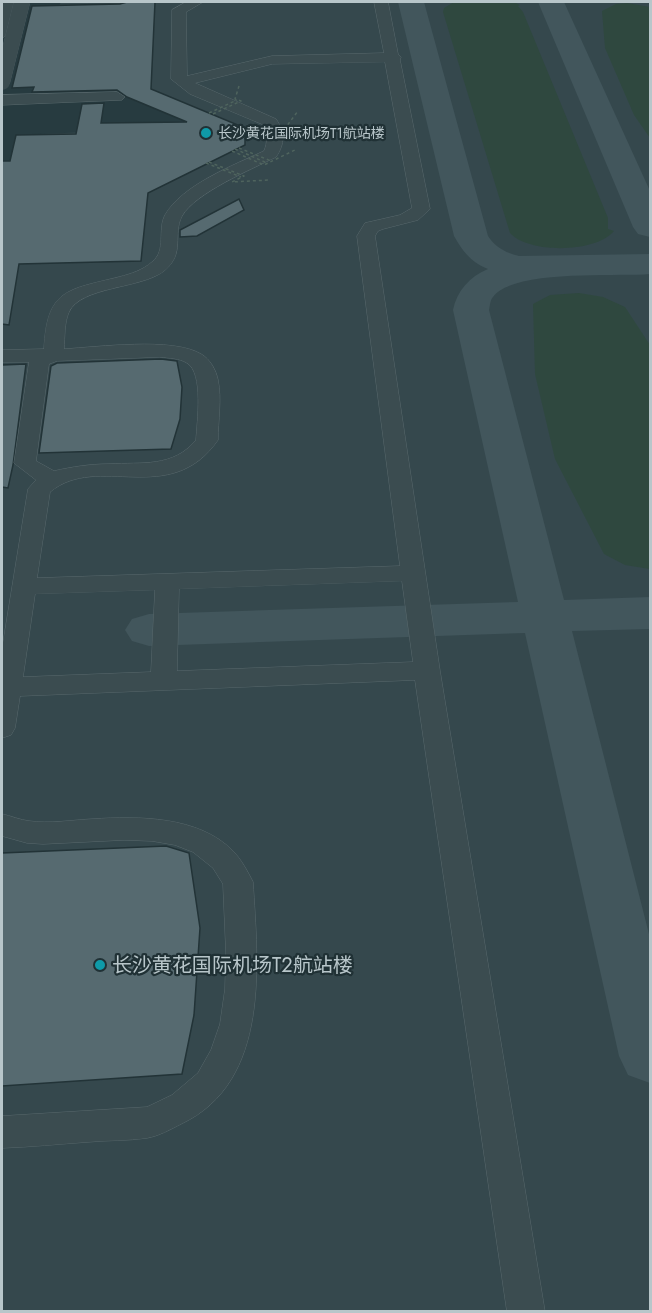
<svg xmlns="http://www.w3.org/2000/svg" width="652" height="1313" font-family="Jost,'Noto Sans SC',sans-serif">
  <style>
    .airport { fill: #35484d }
    .green { fill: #2f483f }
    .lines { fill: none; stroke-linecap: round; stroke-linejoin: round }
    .taxiway { fill: #42565c; fill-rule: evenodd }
    .building { fill: #566a70; stroke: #223337; stroke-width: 1.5 }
    .minor-casing { stroke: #59696d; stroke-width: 1 }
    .minor { fill: #3b4c50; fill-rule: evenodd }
    .minor-bridge-casing { stroke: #59696d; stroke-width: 16; stroke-linecap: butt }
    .path-bridge { stroke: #4f645e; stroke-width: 1.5; stroke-dasharray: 3 3; stroke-linecap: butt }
    .minor-bridge { stroke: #3b4c50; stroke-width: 16 }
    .culture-dot { fill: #0f9aa8; stroke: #203135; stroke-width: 2 }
    .labels { text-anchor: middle; stroke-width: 4.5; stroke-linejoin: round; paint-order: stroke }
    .far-poi-label { font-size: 14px; fill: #b8c6ca; stroke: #203135; text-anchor: start }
    .near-poi-label { font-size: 20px; fill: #b8c6ca; stroke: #203135; text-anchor: start }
  </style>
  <rect width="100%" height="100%" fill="#273b40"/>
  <path class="airport" d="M61,2H650V1311H2V192L16,135L185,128V121L111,90L32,92L33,87L12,88L32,6L58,8Z"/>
  <g class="green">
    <path d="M454,2H514L520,5L518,6L523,12L608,218V229L614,231C596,253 529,254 510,233L443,12L444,8Z"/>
    <path d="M627,3L650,7V138L634,115L605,48L602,11L616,4Z"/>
    <path d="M579,293L603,297L625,307L650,345V569L625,565L604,554L555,459L535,374L533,304L550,295Z"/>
  </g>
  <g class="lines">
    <g class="taxiway">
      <path d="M398,2H424L488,236C495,247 506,253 519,256L650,254V274C616,277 513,269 493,297C490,300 490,306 489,310L564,600L650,597V629L572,631L650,938V1083L628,1075L619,1056L525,633L149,646L132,641L125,630L132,619L149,614L518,602L453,310C457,291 469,277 488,269C471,262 463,252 454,236Z"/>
      <path d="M538,2H564L650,191V237L638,234L633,227Z"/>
    </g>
  </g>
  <g class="building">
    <path d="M127,2H155L151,89L245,128V145L148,193L141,261L19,264L9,325L2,324V161H10L16,135L76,134L82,104L104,103L101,123L187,122L127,97L117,90L32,92L34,87L12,88L32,6L120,4Z"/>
    <path d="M239,199L244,210L197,236L180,237V230Z"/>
    <path d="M161,359L177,361L182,387L180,419L171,449L39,453L51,366L57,363Z"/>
    <path d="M26,364L13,465L8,488L2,487V365Z"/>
    <path d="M166,846L189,853L200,928L194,1015L182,1074L2,1086V853Z"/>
  </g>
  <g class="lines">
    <g class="minor-casing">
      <g id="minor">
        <path d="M2,2H16L9,34L2,38Z"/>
        <path d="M186,2H203L186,12L187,76L272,56L384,53L374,2H388L398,54L401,57L400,60L430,209L418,220L383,229L378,231L375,236L440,671L545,1312H507L415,680L20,696L15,728L11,735L2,738V649L28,489L36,480L14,463L29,362H2V350L44,349C47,289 67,290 119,277C131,274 143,270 152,262C167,250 157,230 165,215C182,185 234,165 264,151C268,142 267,134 264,125L190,94L171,79L172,10ZM385,62L412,208L400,215L365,223L357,236L400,566L37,578L50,492C98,452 170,509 218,440C218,421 222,399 218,380C216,370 210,359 201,354C172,337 99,347 64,349C65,337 64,323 69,312C81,286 141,289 164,271C186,253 172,235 182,216C195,193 252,169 276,157C285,144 285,132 276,119L195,83L272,64ZM160,357C169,358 179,358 187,363C204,373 197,422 196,440C173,468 142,462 109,464C90,464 72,467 54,471L36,461L49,364L57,361ZM402,581L413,662L177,671L179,589ZM155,590L151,672L23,677L35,594Z"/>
        <path d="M117,92L125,97L122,100L2,105V95Z"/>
        <path d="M2,814C11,816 20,820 29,821C50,824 72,820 93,819C138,816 199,816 233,851C241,859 248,872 253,882C258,963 271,1082 181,1124C171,1129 159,1136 147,1138C128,1141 108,1140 88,1142C59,1144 30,1147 2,1148V1116L147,1107L172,1095L198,1073L211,1050L220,1024L225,989L226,953L223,884L213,868L193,852L175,845L152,841L124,840L43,844L27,843L2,836Z"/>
      </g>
    </g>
    <use href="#minor" class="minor"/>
    <g class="minor-bridge-casing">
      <path id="minor-bridge" d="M2,82L22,2"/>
    </g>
    <g class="path-bridge">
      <path d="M209,113L237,100"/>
      <path d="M213,114L241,101L235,99L239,86"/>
      <path d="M245,130H264"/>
      <path d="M245,133L286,131V127L298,111"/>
      <path d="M239,148L271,161"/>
      <path d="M235,149L267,163"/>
      <path d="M232,151L264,165L297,149"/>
      <path d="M209,162L244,176L232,182L269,180"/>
      <path d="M206,163L241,177"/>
    </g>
    <use href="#minor-bridge" class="minor-bridge"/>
  </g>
  <g class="culture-dot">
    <circle cx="206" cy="133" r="6"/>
    <circle cx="100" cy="965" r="6"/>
  </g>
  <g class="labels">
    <g class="far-poi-label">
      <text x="218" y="138">长沙黄花国际机场T1航站楼</text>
    </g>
    <g class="near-poi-label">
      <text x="112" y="972">长沙黄花国际机场T2航站楼</text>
    </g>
  </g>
  <rect width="652" height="1313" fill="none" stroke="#b8c6ca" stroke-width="6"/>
</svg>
